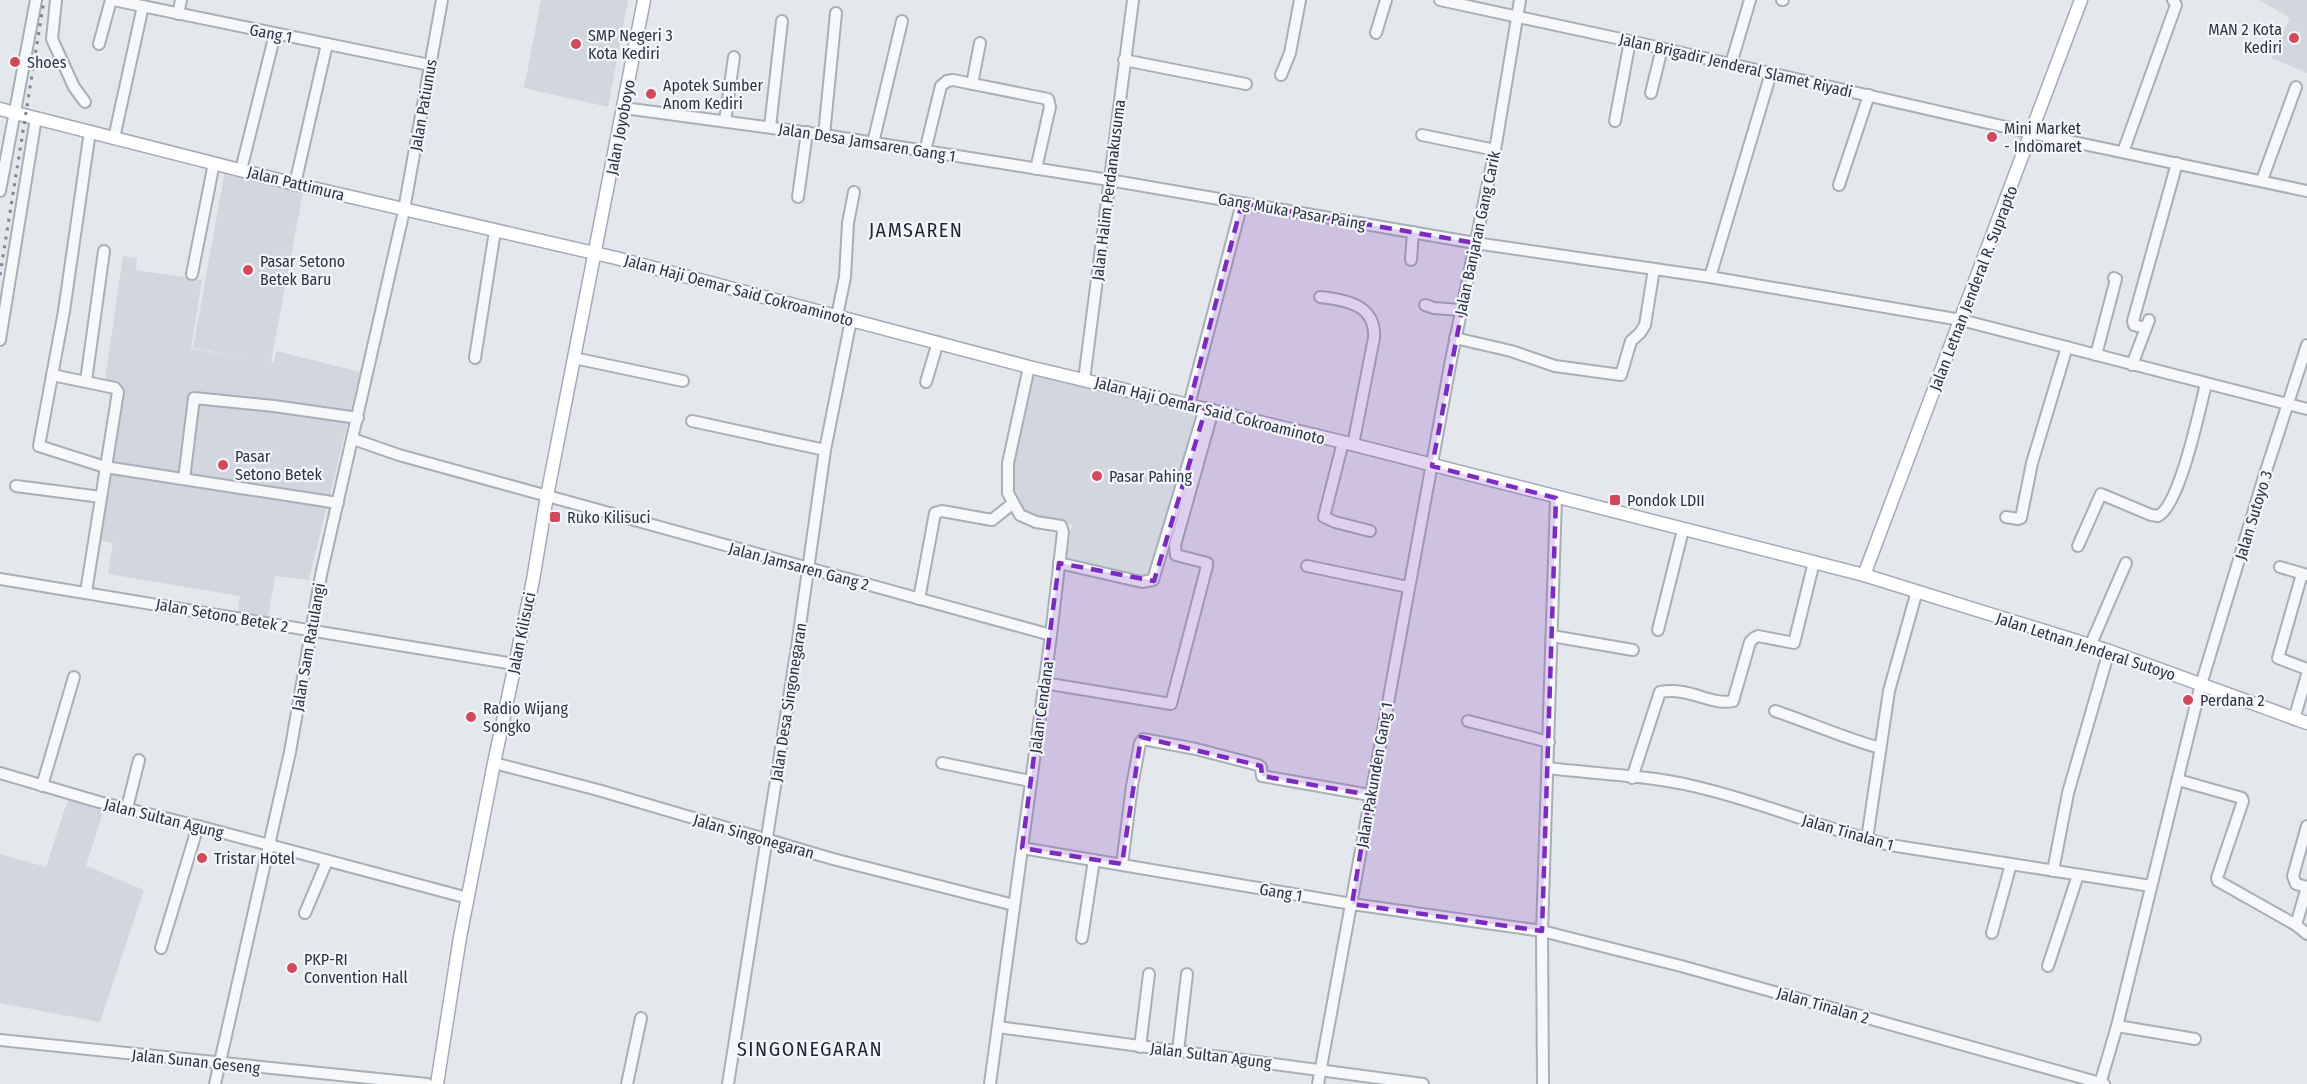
<svg xmlns="http://www.w3.org/2000/svg" width="2307" height="1084" font-family="'Fira Sans Condensed',sans-serif">
  <style>
    .built { fill: #d2d6de }
    .lines { fill: none; stroke-linecap: round; stroke-linejoin: round }
    .minor-casing { stroke: #a9aeb7; stroke-width: 14 }
    .major-casing { stroke: #a3abb8; stroke-width: 15 }
    .minor { stroke: #f7f8fa; stroke-width: 10 }
    .major { stroke: #fff; stroke-width: 12 }
    .rail { stroke: #7d8696; stroke-width: 3; stroke-dasharray: 3 6; stroke-linecap: butt }
    .marked { fill: #7b2cbf; fill-opacity: 0.2; stroke: #7b2cbf; stroke-width: 4.5; stroke-dasharray: 12 8; stroke-linejoin: round }
    .poi-dot { fill: #d1495b; stroke: #f4f6f9; stroke-width: 2 }
    .labels { text-anchor: middle; stroke-width: 4.5; stroke-linejoin: round; paint-order: stroke }
    .poi-label { font-size: 16px; fill: #2b3445; stroke: #f4f6f9; text-anchor: start }
    .street-label { font-size: 16px; fill: #2b3445; stroke: #f4f6f9 }
    .quarter-label { font-size: 20px; letter-spacing: 1.5px; fill: #1d2536; stroke: #f4f6f9 }
  </style>
  <rect width="100%" height="100%" fill="#e4e7ec"/>
  <g class="built">
    <path d="M541,0H628L608,107L524,88Z"/>
    <path d="M2259,0H2307V73L2272,58L2290,18Z"/>
    <path d="M225,171L303,192L271,362L274,363L276,351L360,372L309,580L275,576L268,617L238,613L240,596L108,574L113,543L99,540L120,390L104,387L123,256L137,258L136,270L202,280L191,349L247,358L193,348Z"/>
    <path d="M1030,373L1199,416L1155,587L1065,566L1072,524L1031,517L1021,510L1008,487Z"/>
    <path d="M69,796L104,809L86,866L144,890L100,1022L0,1003V854L46,867Z"/>
  </g>
  <g class="lines">
    <g class="minor-casing">
      <g id="minor">
        <path d="M56,0L52,39L74,87L85,102"/>
        <path d="M113,0L430,65"/>
        <path d="M1440,0L1630,41L2045,136L2307,191"/>
        <path d="M1782,0H1783"/>
        <path d="M178,14L181,0"/>
        <path d="M1376,33L1386,0"/>
        <path d="M99,44L111,0"/>
        <path d="M1124,60L1246,84"/>
        <path d="M1731,64L1750,0"/>
        <path d="M1281,75L1290,53L1300,0"/>
        <path d="M972,84L980,43"/>
        <path d="M1651,93L1662,48"/>
        <path d="M624,108L824,135L1109,180L1475,243L1710,277L1961,320L2307,409"/>
        <path d="M725,121L734,57"/>
        <path d="M1615,121L1630,41"/>
        <path d="M770,127L782,21"/>
        <path d="M90,131L64,311L39,446L105,467L338,503"/>
        <path d="M824,135L836,13"/>
        <path d="M1422,135L1495,150"/>
        <path d="M114,138L143,6"/>
        <path d="M873,143L902,21"/>
        <path d="M925,151L941,86L947,81L953,80L1048,99L1050,107L1036,169"/>
        <path d="M2123,152L2176,5L2173,0"/>
        <path d="M241,170L275,34"/>
        <path d="M2262,180L2296,87"/>
        <path d="M295,184L327,44"/>
        <path d="M1839,185L1869,95"/>
        <path d="M0,191L36,0"/>
        <path d="M798,197L807,132"/>
        <path d="M1411,260L1413,232"/>
        <path d="M192,274L214,163"/>
        <path d="M1710,277L1771,73"/>
        <path d="M1320,297C1347,300 1376,305 1374,338L1353,445"/>
        <path d="M1425,305L1434,308L1460,310"/>
        <path d="M837,316L845,277L848,223L854,192"/>
        <path d="M2145,328L2134,325L2133,321L2177,163"/>
        <path d="M1455,338L1511,351L1555,366L1621,375L1631,341L1640,333L1645,325L1654,269"/>
        <path d="M0,340L36,118"/>
        <path d="M2096,355L2116,279L2114,278"/>
        <path d="M475,358L495,231"/>
        <path d="M574,358L683,381"/>
        <path d="M2132,365L2149,320"/>
        <path d="M52,375L115,388L118,392L86,592"/>
        <path d="M1084,380L1133,0"/>
        <path d="M86,381L104,251"/>
        <path d="M926,382L938,342"/>
        <path d="M1189,405L1242,203"/>
        <path d="M692,421L825,450"/>
        <path d="M353,439L399,455L1051,635"/>
        <path d="M1343,442L1324,517L1335,522L1370,531"/>
        <path d="M184,479L194,398L274,406L358,418"/>
        <path d="M16,486L101,497"/>
        <path d="M2006,517L2018,519L2021,518L2032,463L2067,347"/>
        <path d="M2078,546L2101,494L2151,515L2158,516C2180,505 2199,411 2206,384"/>
        <path d="M1059,563L1142,582L1153,580L1205,408"/>
        <path d="M1307,566L1408,587"/>
        <path d="M2280,567L2307,575"/>
        <path d="M2302,574L2278,658L2307,669"/>
        <path d="M0,579L514,664"/>
        <path d="M919,599L935,513L942,511L992,520L1012,504"/>
        <path d="M1658,630L1683,530"/>
        <path d="M1552,636L1633,650"/>
        <path d="M2090,646L2126,563"/>
        <path d="M1044,683L1171,704L1207,566V563L1176,555L1175,545L1213,410"/>
        <path d="M1775,711C1811,723 1844,738 1880,748"/>
        <path d="M2294,719L2307,675"/>
        <path d="M1468,721L1549,742"/>
        <path d="M494,763L598,790L833,859L1014,905"/>
        <path d="M942,763L1030,781"/>
        <path d="M1548,768C1596,774 1646,775 1693,786C1760,801 1823,829 1890,845L2151,886"/>
        <path d="M0,773L99,802L198,826L468,898"/>
        <path d="M1632,778L1660,692C1688,686 1711,706 1733,701L1750,642L1754,638L1758,636L1794,643L1814,562"/>
        <path d="M2178,780L2242,798L2243,801L2217,878L2218,881L2296,925"/>
        <path d="M42,786L74,677"/>
        <path d="M127,808L139,760"/>
        <path d="M2307,826L2293,876L2296,884L2307,887"/>
        <path d="M1867,839L1889,691L1917,591"/>
        <path d="M1022,848L1352,904L1542,931L1681,966L2104,1084"/>
        <path d="M1122,864L1132,786L1140,743L1143,739L1196,749L1258,765L1261,767L1262,776L1370,795"/>
        <path d="M2053,871L2068,793L2109,651"/>
        <path d="M2307,887L2296,925L2307,934"/>
        <path d="M305,913L327,861"/>
        <path d="M1992,933L2011,864"/>
        <path d="M1082,938L1094,860"/>
        <path d="M161,948L198,826"/>
        <path d="M2048,966L2078,875"/>
        <path d="M2117,1026L2195,1039"/>
        <path d="M998,1027L1423,1084"/>
        <path d="M0,1040L427,1084"/>
        <path d="M1140,1047L1149,974"/>
        <path d="M1178,1051L1187,974"/>
        <path d="M215,1084L290,752L321,575L403,215L442,0"/>
        <path d="M627,1084L641,1018"/>
        <path d="M728,1084L797,647L825,450L851,320"/>
        <path d="M990,1084L1051,635L1063,532L1061,526L1036,522L1020,515L1008,493V463L1029,367"/>
        <path d="M1318,1084L1451,360L1495,150L1520,0"/>
        <path d="M1543,1084L1542,931L1556,498"/>
        <path d="M2100,1084L2117,1026L2200,688L2264,477L2307,345"/>
      </g>
    </g>
    <g class="major-casing">
      <g id="major">
        <path d="M0,109L295,184L616,258L1029,367L1343,442L1864,575L2109,651L2307,723"/>
        <path d="M1864,575L2081,0"/>
        <path d="M437,1084L460,937L494,763L533,580L547,496L644,0"/>
      </g>
    </g>
    <use href="#minor" class="minor"/>
    <use href="#major" class="major"/>
    <path class="rail" d="M0,275L44,0"/>
  </g>
  <path class="marked" d="M1242,203L1475,243L1432,466L1556,498L1542,931L1352,904L1370,795L1262,776L1261,766L1141,737L1122,864L1022,848L1059,563L1154,581L1206,408L1189,405Z"/>
  <g class="poi-dot">
    <circle cx="2294" cy="38" r="6"/>
    <circle cx="576" cy="44" r="6"/>
    <circle cx="15" cy="62" r="6"/>
    <circle cx="651" cy="94" r="6"/>
    <circle cx="1992" cy="137" r="6"/>
    <circle cx="248" cy="270" r="6"/>
    <circle cx="223" cy="465" r="6"/>
    <circle cx="1097" cy="476" r="6"/>
    <rect x="1609" y="494" width="12" height="12" rx="3"/>
    <rect x="549" y="511" width="12" height="12" rx="3"/>
    <circle cx="2188" cy="700" r="6"/>
    <circle cx="471" cy="717" r="6"/>
    <circle cx="202" cy="858" r="6"/>
    <circle cx="292" cy="968" r="6"/>
  </g>
  <g class="labels">
    <g class="poi-label">
      <text x="2282" y="35" text-anchor="end">MAN 2 Kota<tspan x="2282" dy="18">Kediri</tspan></text>
      <text x="588" y="41">SMP Negeri 3<tspan x="588" dy="18">Kota Kediri</tspan></text>
      <text x="27" y="68">Shoes</text>
      <text x="663" y="91">Apotek Sumber<tspan x="663" dy="18">Anom Kediri</tspan></text>
      <text x="2004" y="134">Mini Market<tspan x="2004" dy="18">- Indomaret</tspan></text>
      <text x="260" y="267">Pasar Setono<tspan x="260" dy="18">Betek Baru</tspan></text>
      <text x="235" y="462">Pasar<tspan x="235" dy="18">Setono Betek</tspan></text>
      <text x="1109" y="482">Pasar Pahing</text>
      <text x="1627" y="506">Pondok LDII</text>
      <text x="567" y="523">Ruko Kilisuci</text>
      <text x="2200" y="706">Perdana 2</text>
      <text x="483" y="714">Radio Wijang<tspan x="483" dy="18">Songko</tspan></text>
      <text x="214" y="864">Tristar Hotel</text>
      <text x="304" y="965">PKP-RI<tspan x="304" dy="18">Convention Hall</tspan></text>
    </g>
    <g class="street-label">
      <text transform="translate(271 33) rotate(11)" y="6">Gang 1</text>
      <text transform="translate(1736 65) rotate(13)" y="6">Jalan Brigadir Jenderal Slamet Riyadi</text>
      <text transform="translate(423 105) rotate(-80)" y="6">Jalan Patiunus</text>
      <text transform="translate(620 127) rotate(-79)" y="6">Jalan Joyoboyo</text>
      <text transform="translate(867 142) rotate(9)" y="6">Jalan Desa Jamsaren Gang 1</text>
      <text transform="translate(296 183) rotate(14)" y="6">Jalan Pattimura</text>
      <text transform="translate(1108 190) rotate(-83)" y="6">Jalan Halim Perdanakusuma</text>
      <text transform="translate(1292 211) rotate(10)" y="6">Gang Muka Pasar Paing</text>
      <text transform="translate(1477 233) rotate(-78)" y="6">Jalan Banjaran Gang Carik</text>
      <text transform="translate(1973 288) rotate(-69)" y="6">Jalan Letnan Jenderal R. Suprapto</text>
      <text transform="translate(739 290) rotate(15)" y="6">Jalan Haji Oemar Said Cokroaminoto</text>
      <text transform="translate(1210 410) rotate(14)" y="6">Jalan Haji Oemar Said Cokroaminoto</text>
      <text transform="translate(2253 515) rotate(-73)" y="6">Jalan Sutoyo 3</text>
      <text transform="translate(799 566) rotate(15)" y="6">Jalan Jamsaren Gang 2</text>
      <text transform="translate(222 615) rotate(10)" y="6">Jalan Setono Betek 2</text>
      <text transform="translate(521 633) rotate(-78)" y="6">Jalan Kilisuci</text>
      <text transform="translate(2086 646) rotate(18)" y="6">Jalan Letnan Jenderal Sutoyo</text>
      <text transform="translate(308 647) rotate(-80)" y="6">Jalan Sam Ratulangi</text>
      <text transform="translate(788 702) rotate(-81)" y="6">Jalan Desa Singonegaran</text>
      <text transform="translate(1041 707) rotate(-82)" y="6">Jalan Cendana</text>
      <text transform="translate(1374 775) rotate(-80)" y="6">Jalan Pakunden Gang 1</text>
      <text transform="translate(164 818) rotate(14)" y="6">Jalan Sultan Agung</text>
      <text transform="translate(1848 832) rotate(16)" y="6">Jalan Tinalan 1</text>
      <text transform="translate(754 836) rotate(16)" y="6">Jalan Singonegaran</text>
      <text transform="translate(1281 892) rotate(10)" y="6">Gang 1</text>
      <text transform="translate(1823 1005) rotate(16)" y="6">Jalan Tinalan 2</text>
      <text transform="translate(1211 1055) rotate(7)" y="6">Jalan Sultan Agung</text>
      <text transform="translate(196 1061) rotate(6)" y="6">Jalan Sunan Geseng</text>
    </g>
    <g class="quarter-label">
      <text x="916" y="237">JAMSAREN</text>
      <text x="810" y="1056">SINGONEGARAN</text>
    </g>
  </g>
</svg>
